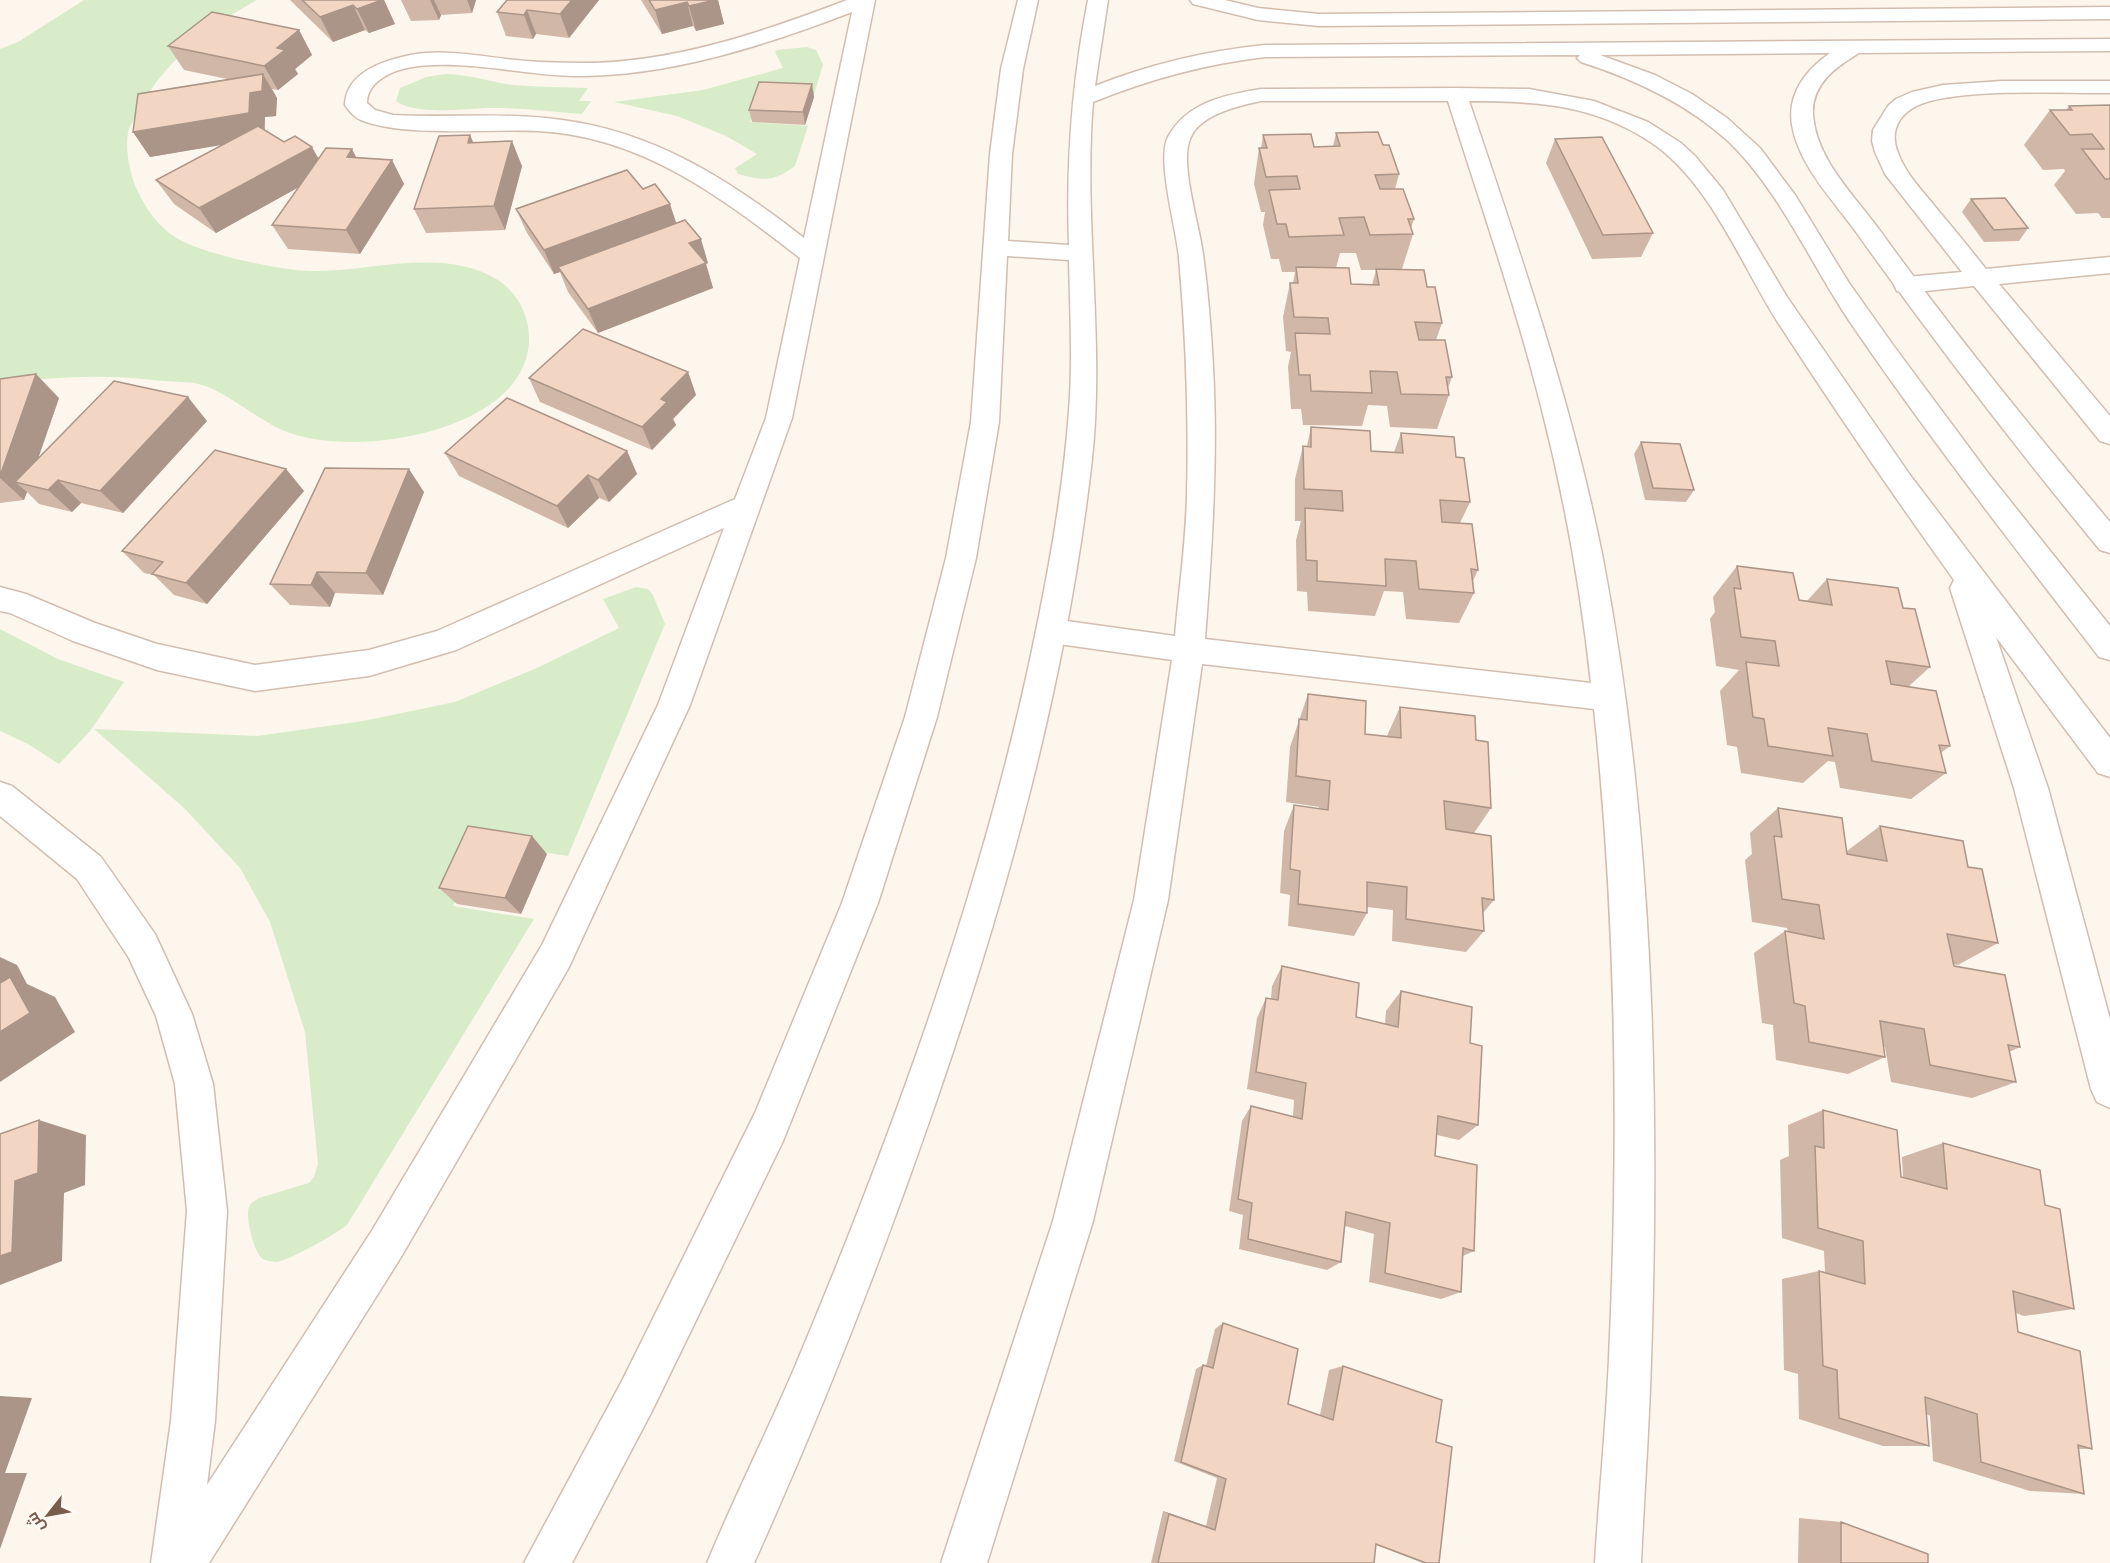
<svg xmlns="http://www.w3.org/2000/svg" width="2110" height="1563" font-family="'Exo 2',Cairo,sans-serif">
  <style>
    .green { fill: #d8ecc9 }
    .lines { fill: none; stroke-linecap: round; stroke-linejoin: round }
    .minor-casing { stroke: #d1beb0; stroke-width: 3 }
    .tertiary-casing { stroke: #d1beb0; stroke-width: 3 }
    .minor { fill: #fff; fill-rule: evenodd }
    .tertiary { fill: #fff; fill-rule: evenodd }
    .wall { fill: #d1b7a8; fill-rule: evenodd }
    .shaded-wall { fill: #aa9588 }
    .building { fill: #f3d5c3; stroke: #aa9588; stroke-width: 1.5 }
  </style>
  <rect width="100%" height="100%" fill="#fdf6ec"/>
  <g class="green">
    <path d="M84,0H257C208,27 161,64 136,115C134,120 129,127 128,133C125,151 130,174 137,190C148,212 160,230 184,242C214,256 278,270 311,271C370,272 444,246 498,280C526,298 537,336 523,367C492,437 345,458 282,430C257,419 226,392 202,385C190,381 175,382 163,381C108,374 54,376 0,384V49L18,42Z"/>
    <path d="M807,47L816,50L823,64L814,95L761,94L750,122L808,126L795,166C773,182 764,181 738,174L735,168L757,154L726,136L677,116L614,102L703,90L783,68L775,52L777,50Z"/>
    <path d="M445,74C468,74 490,82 513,85C538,87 563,87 588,88L579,101H591L582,114C554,112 525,108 497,108C471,107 417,117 396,101L400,88L426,77Z"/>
    <path d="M636,587L648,589L653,595L665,624L568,856L481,843L453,906L534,919L347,1225C336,1234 290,1260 277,1262C274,1262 265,1261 263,1259C254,1254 245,1217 249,1207C251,1202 255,1201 259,1198L309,1183L314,1177L318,1164L305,1032L270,922L240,868L184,808L94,729L257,736L363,721L455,702L539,667L619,628L603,599Z"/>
    <path d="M0,629L58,659L124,682L90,731L59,764L28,744L0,731Z"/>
  </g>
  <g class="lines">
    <g class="minor-casing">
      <g id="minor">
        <path d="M847,0H875L792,418L690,705L568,969L401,1257L209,1563H151L171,1421L187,1211L175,1084L156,1016L129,958L77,879L0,816V782L12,786L101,857L155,934L192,1014L213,1084L227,1211L215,1421L207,1485L373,1229L542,945L658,705L724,528L456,650L369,676L255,691L157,670L73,641L10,613L0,611V587L26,594L95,623L157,644L255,665L369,650L437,631L735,499L766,418L800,258C721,197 641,136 538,131C488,128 406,138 361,120C355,118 349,111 345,105C346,75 377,63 402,57C437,48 471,55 506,59C531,62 557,63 583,63C673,63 763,32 847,0ZM852,12L804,238C731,181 655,132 562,120C506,112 449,118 393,115L375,110L367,103C367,81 393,70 412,67C462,59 523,75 575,76C669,77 766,45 852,12Z"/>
        <path d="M2002,81H2110V93C2065,94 1946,86 1911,109C1895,120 1891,136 1898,153C1906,175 1923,191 1937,209C1954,229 1970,249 1986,269L2110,257V273L1999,284L2110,416V444L2100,441L1974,286L1906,293L1897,291L1894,285L1897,279L1906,277L1962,272L1885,174L1875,152L1872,141L1873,130L1888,106L1896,99L1912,92L1943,85Z"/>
        <path d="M1456,88L1529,89L1594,101L1648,122L1681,143L1695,156L1723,190L1787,297L1910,475L2110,738V777L2098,773L1996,637L2048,788L2110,1019V1108L2097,1102L2091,1089L2014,788L1950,588L1954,580C1893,495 1834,409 1777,321C1740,262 1708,179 1649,141C1592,104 1534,101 1469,101C1520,253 1572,402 1603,559C1653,822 1660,1095 1651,1362C1649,1429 1644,1496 1641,1563H1595C1599,1495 1606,1427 1609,1359C1619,1142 1617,925 1594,709L1202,664L1168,900L1093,1221L987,1563H941L1053,1221L1134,900L1172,660L1052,643L1041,640L1037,631L1041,622L1052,619L1175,636C1179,589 1186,542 1187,495C1189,416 1186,337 1179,258C1177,231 1156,159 1168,137C1187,102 1225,95 1261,89ZM1261,101H1448C1480,203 1515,303 1541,406C1564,496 1581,590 1591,683L1205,639C1212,548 1218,458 1213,367C1211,329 1208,291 1203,254C1199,224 1181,168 1189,142C1196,115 1238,106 1261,101Z"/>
      </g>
    </g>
    <g class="tertiary-casing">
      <g id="tertiary">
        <path d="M1018,0H1038L1023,69L1012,154L1008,241L1069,245C1066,161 1072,82 1088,0H1108L1095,86C1150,64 1206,51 1265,45L2110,39V51L1859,53C1836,67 1811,84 1813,115C1816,160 1856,197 1881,232C1953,332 2031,428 2110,522V553L2100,550C2016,448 1936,344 1859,236C1836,203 1799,167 1792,125C1787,94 1806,70 1830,53L1600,55L1655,75L1692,94L1727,118L1760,148L1795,195L1849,283L1893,345L1988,473L2110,626V660L2099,657C2015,548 1930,439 1852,325C1811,265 1781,192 1728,141C1686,103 1634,79 1581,62L1577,58L1580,55L1265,57C1205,64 1150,79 1093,102C1083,221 1105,340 1092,459C1067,680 1008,893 936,1102C882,1259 822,1412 754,1563H707C734,1498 766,1434 794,1369C894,1131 988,874 1038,621C1052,552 1064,481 1069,411C1073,361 1070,310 1069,260L1007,256L999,422L976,558L937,717L878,903L783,1141L652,1411L572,1563H524L622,1381L755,1113L842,903L905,717L946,558L971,422L990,154L1001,69Z"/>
        <path d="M1190,0H1225L1258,8L1319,14L2110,7V19L1319,26L1258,20L1193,4Z"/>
      </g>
    </g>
    <use href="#minor" class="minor"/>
    <use href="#tertiary" class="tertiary"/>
  </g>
  <g class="wall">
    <path d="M290,0H384L395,24L369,33L365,30L333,42Z"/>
    <path d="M401,0H476L472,13L441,15L439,20L411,21Z"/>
    <path d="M507,0H599L569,38L536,34L533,39L506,36L497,12Z"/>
    <path d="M641,0H718L724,24L696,31L693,26L662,34Z"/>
    <path d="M299,30L312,55L295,69L298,74L278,90L272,89L277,98L276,116L265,117V130L284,142L319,158L356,157L392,160L404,184L360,254L288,249L272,225L299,187L216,233L174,204L156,180L224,144L150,157L133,132L227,79L184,70L168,46Z"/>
    <path d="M812,84L814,97L805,125L752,122L749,110Z"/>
    <path d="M2110,105V218H2102L2098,213L2076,214L2054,185L2065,171L2064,169L2043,170L2024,145L2050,110H2066L2069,106Z"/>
    <path d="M1336,133L1383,145L1399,174L1395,189L1414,219L1411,228L1413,234L1402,269H1392L1427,287L1442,323L1436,340L1452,377L1448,388L1449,395L1437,429L1390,427L1387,406L1368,405L1362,426L1303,425L1301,409H1291L1288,367L1291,352L1286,351L1283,317L1290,283H1293L1295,272H1282L1279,259H1271L1263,225L1265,212H1261L1254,184L1259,148H1261L1263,135L1314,147L1333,146ZM1340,253H1356L1361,270H1376L1372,285L1351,284L1336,268Z"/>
    <path d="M470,135L473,143L522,166L505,230L426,233L414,209Z"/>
    <path d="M1555,139L1653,233L1641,257L1592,259L1546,163Z"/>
    <path d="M643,189L676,223L708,263L706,264L713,288L598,333L568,292L560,272L554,274L527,233L516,209Z"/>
    <path d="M1971,199L2028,228L2019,241L1984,242L1962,212Z"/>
    <path d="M688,372L696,395L673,419L676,425L652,450L540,402L529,378Z"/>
    <path d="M0,379L59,398L38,458L207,421L123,513L81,503L72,512L39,504L27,492L24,500L0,503Z"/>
    <path d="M1311,427L1371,451L1394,452L1401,433L1456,457L1470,502L1460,523L1478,570L1473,581L1474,593L1459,623L1406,619L1403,592L1384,591L1375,616L1308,611L1307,592L1297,591L1296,540L1301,521H1295V479L1303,446H1307Z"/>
    <path d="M1641,442L1694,490L1686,502L1645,500L1634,454Z"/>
    <path d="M627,451L637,474L609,502L599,498L568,528L459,476L445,453Z"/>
    <path d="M286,469L304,491L207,604L174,595L154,575L144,573L122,551Z"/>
    <path d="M424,492L383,595L335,593L330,607L290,605L270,584Z"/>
    <path d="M1737,566L1799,600L1806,602L1827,579L1903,608L1930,667L1908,687L1950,746L1941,753L1946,773L1911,799L1840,788L1835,762L1828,761L1803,783L1741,773L1737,747L1727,745L1720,691L1739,670L1716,666L1710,619L1715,612L1713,597Z"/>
    <path d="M1308,694L1365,734L1387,736L1400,707L1476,740L1491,808L1474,833L1494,900L1483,913L1484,931L1466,952L1392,941L1393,910L1367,907V913L1354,936L1288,926L1290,895L1280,893L1284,831L1294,805L1319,809V807L1286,802L1290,747Z"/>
    <path d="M1778,808L1847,851L1880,826L1968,867L1998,943L1958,965L1953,964L1954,966L2020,1047L2009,1052L2016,1082L1972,1098L1891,1082L1885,1047H1884L1885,1057L1848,1074L1776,1060L1773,1025L1762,1023L1754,953L1785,931L1788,932L1787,928L1752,922L1745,860L1752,854L1750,833Z"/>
    <path d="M547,854L521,914L457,904L439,888Z"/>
    <path d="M1282,966L1356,1017L1385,1024L1386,1011L1401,991L1470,1043L1478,1125L1459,1140L1437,1135L1435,1156L1474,1251L1463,1256L1461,1292L1441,1299L1369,1282L1374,1234L1345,1226L1341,1262L1327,1270L1239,1249L1243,1215L1229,1211L1242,1121L1251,1106L1293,1116L1294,1100L1247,1089L1257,1018L1266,998L1271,999L1272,986Z"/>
    <path d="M1823,1110L1901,1177H1903L1902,1157L1943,1143L2045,1205L2074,1309L2024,1316L2016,1313L2018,1332L2092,1449H2079L2084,1494L2030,1491L1933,1461L1930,1416L1926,1414L1929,1446H1883L1799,1419L1798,1374L1784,1370L1782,1279L1819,1271L1825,1272L1824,1251L1782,1238L1780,1160L1789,1156L1788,1125Z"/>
    <path d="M1223,1323L1288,1404L1320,1415L1329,1370L1343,1366L1436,1442L1426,1563H1423L1376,1545L1374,1563H1151L1163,1511L1206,1526L1217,1478L1174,1461L1196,1369L1203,1365L1206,1366L1215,1329Z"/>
    <path d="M1799,1518L1841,1522L1928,1563H1798Z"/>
  </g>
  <g class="shaded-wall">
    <path d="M382,0H384L395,24L369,33L357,9Z"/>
    <path d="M430,0H434L441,15L439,20Z"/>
    <path d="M467,0H476L472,13Z"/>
    <path d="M572,0H599L569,38L560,14Z"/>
    <path d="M715,0H718L724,24L696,31L689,6Z"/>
    <path d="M687,2L693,26L662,34L655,10Z"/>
    <path d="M353,5L365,30L333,42L320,17Z"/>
    <path d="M527,10L536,34L533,39L524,15Z"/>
    <path d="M299,30L312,55L295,69L298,74L278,90L264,66L277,48Z"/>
    <path d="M263,74L277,98L276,116L265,117L264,138L150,157L133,132L250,93Z"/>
    <path d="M812,84L814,97L805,125L803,112Z"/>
    <path d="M470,135L481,160L468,143Z"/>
    <path d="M512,141L522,166L505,230L494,206Z"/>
    <path d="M312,147L326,172L216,233L199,208Z"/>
    <path d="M352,149L365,174L347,157Z"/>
    <path d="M392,160L404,184L360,254L346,230Z"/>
    <path d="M670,204L678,228L558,267L560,272L554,274L544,250Z"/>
    <path d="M701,239L708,263L706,264L713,288L598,333L588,309L689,243Z"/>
    <path d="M688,372L696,395L673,419L676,425L652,450L642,427L661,399Z"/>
    <path d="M36,374L59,398L29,485L15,482L27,492L24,500L0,478V476Z"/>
    <path d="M188,397L207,421L123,513L100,491Z"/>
    <path d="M627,451L637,474L609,502L598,480Z"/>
    <path d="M286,469L304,491L207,604L186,583Z"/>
    <path d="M409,469L424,492L383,595L366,573Z"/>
    <path d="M588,475L599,498L568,528L557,506Z"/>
    <path d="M58,480L81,503L72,512L48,490Z"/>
    <path d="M317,572L335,593L330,607L311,585Z"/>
    <path d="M532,836L547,854L521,914L505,898Z"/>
    <path d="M0,957L17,965L27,984L55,997L75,1032L0,1082Z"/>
    <path d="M39,1120L86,1135L85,1185L64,1193L62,1261L0,1285V1256L15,1181Z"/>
    <path d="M0,1396L32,1398L5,1473H27L0,1549Z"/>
    <path d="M1163,1511L1206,1526L1215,1530L1169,1514Z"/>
  </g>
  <g class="building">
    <path d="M302,0H382L357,9L353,5L320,17Z"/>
    <path d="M507,0H572L560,14L527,10L524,15L497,12Z"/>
    <path d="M649,0H715L689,6L687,2L655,10Z"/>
    <path d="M212,12L299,30L277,48L285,50L264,66L168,46Z"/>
    <path d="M263,74L262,91L250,93L249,113L133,132L138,94Z"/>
    <path d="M759,82L812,84L803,112L749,110Z"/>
    <path d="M2110,105V179H2105L2082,149H2104L2092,134L2070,135L2050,110H2072L2069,106Z"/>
    <path d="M258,126L284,142L295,136L312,147L199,208L156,180Z"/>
    <path d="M1378,132L1383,145H1389L1399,174L1375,175L1380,189H1403L1414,219H1408L1413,234L1370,235L1364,217L1339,218L1344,235L1289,237L1286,224H1277L1269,190L1300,189L1297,176L1266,177L1259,148H1267L1263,135L1311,134L1314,147L1340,146L1336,133Z"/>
    <path d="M470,135L468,143L512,141L494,206L414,209L439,136Z"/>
    <path d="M1602,137L1653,233L1603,235L1555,139Z"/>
    <path d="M326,148L352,149L347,157L392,160L346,230L272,225Z"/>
    <path d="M627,170L643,189L655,184L670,204L544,250L516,209Z"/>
    <path d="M2005,198L2028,228L1994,230L1971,199Z"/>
    <path d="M685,220L701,239L689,243L706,263L588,309L558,267Z"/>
    <path d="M1296,267L1349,268L1351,284L1379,285L1376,269L1424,270L1427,287H1435L1442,323L1415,322L1419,340H1445L1452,377H1446L1449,395L1401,394L1397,372L1370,371L1372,393L1311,391L1310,375H1299L1295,333L1330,334L1328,318L1294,317L1290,283H1298Z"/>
    <path d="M583,329L688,372L661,399L667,402L642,427L529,378Z"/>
    <path d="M36,374L0,476V379Z"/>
    <path d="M114,381L188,397L100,491L58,480L48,490L15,482Z"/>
    <path d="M507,398L627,451L598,480L588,475L557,506L445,453Z"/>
    <path d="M1311,427L1370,431L1371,451L1403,453L1401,433L1454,437L1456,457L1464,458L1470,502L1440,500L1442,522L1472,524L1478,570L1471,569L1474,593L1419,589L1416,561L1385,559L1386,586L1317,581V561L1306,560L1305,508L1343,511L1342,491L1304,489L1303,446L1311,447Z"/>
    <path d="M1641,442L1680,444L1694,490L1653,488Z"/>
    <path d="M215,450L286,469L186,583L152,574L163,562L122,551Z"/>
    <path d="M325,468L409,469L366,573L317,572L311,585L270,584Z"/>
    <path d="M1737,566L1793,573L1799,600L1832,605L1827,579L1898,588L1903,608L1915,609L1930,667L1886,661L1891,684L1936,691L1950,746L1939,745L1946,773L1872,761L1867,734L1828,728L1833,756L1768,746L1764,719L1753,717L1746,662L1779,666L1775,641L1741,637L1734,588L1741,589Z"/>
    <path d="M1308,694L1366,701L1365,734L1401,738L1400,707L1475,716L1476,740L1488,742L1491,808L1444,801L1446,829L1491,836L1494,900L1482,898L1484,931L1406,919L1407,887L1367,882V913L1298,904L1300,871L1290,869L1294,805L1328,810L1330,781L1296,776L1299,719L1307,720Z"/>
    <path d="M1778,808L1842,818L1847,854L1887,861L1880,826L1963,841L1968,867L1982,869L1998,943L1947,934L1954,966L2005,975L2020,1047L2008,1045L2016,1082L1930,1065L1924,1029L1880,1021L1885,1057L1809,1042L1805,1006L1794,1003L1785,931L1824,939L1819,905L1782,899L1774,836L1782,837Z"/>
    <path d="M468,826L532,836L505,898L439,888Z"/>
    <path d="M1282,966L1359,983L1356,1017L1398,1027L1401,991L1472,1007L1470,1043L1482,1046L1478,1125L1438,1116L1435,1156L1477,1165L1474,1251L1463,1248L1461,1292L1385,1273L1390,1223L1346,1212L1341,1262L1248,1239L1252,1203L1238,1199L1251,1106L1302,1119L1306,1083L1256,1072L1266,998L1278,1000Z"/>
    <path d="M10,977L30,1013L0,1032V983Z"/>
    <path d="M1823,1110L1897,1130L1901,1177L1947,1189L1943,1143L2040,1170L2045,1205L2060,1209L2074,1309L2013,1291L2018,1332L2080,1351L2092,1449L2078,1445L2084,1494L1981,1462L1977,1414L1925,1397L1929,1446L1839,1418L1837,1370L1823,1366L1819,1271L1865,1284L1863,1241L1818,1228L1815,1146L1824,1148Z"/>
    <path d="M39,1120L38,1173L15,1181L12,1252L0,1256V1134Z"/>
    <path d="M1223,1323L1298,1349L1288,1404L1333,1420L1343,1366L1442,1400L1436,1442L1452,1447L1439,1563H1426L1376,1544L1374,1563H1158L1169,1514L1215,1530L1226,1479L1181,1462L1203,1365L1213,1368Z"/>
    <path d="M1841,1522L1928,1554V1563H1841Z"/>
  </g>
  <g transform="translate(48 1515) rotate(239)" stroke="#fffaf3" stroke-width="4.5" paint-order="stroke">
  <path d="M0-4.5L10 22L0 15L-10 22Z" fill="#7a5c4d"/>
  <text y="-9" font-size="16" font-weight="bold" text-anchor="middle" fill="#7a5c4d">ش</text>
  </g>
</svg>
